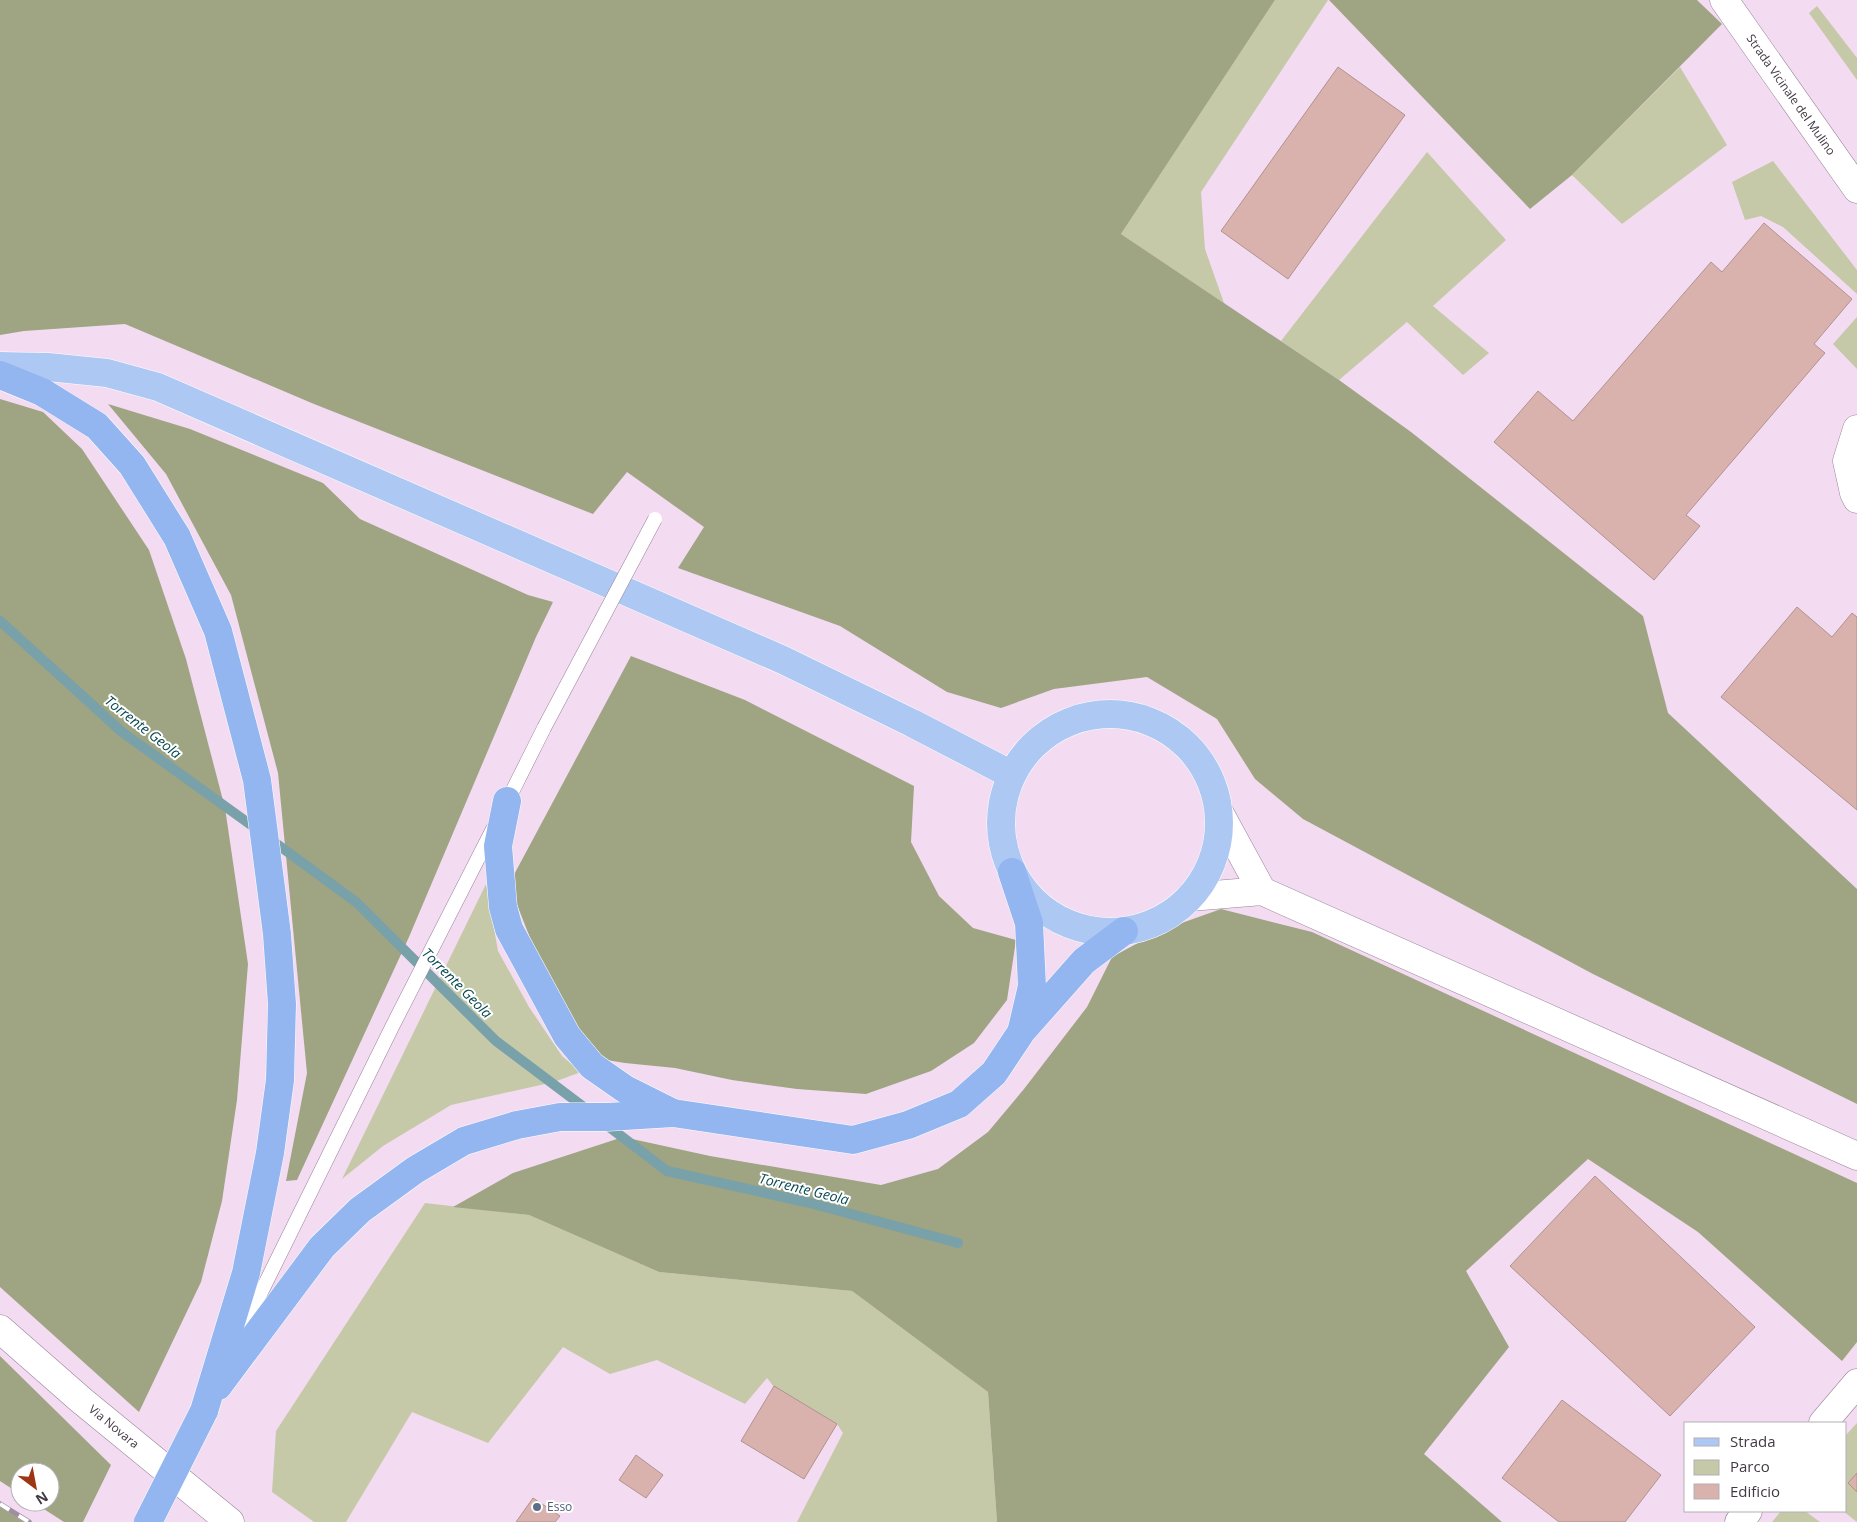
<svg xmlns="http://www.w3.org/2000/svg" width="1857" height="1522" font-family="'Open Sans',sans-serif">
  <style>
    .green { fill: #c5c9a8 }
    .forest { fill: #9fa483 }
    .lines { fill: none; stroke-linecap: round; stroke-linejoin: round }
    .stream { stroke: #78a1a9; stroke-width: 10 }
    .building { fill: #d9b2ae; stroke: #b0928f }
    .service-casing { stroke: #978397; stroke-width: 15 }
    .minor-casing { stroke: #978397; stroke-width: 29 }
    .secondary-casing { stroke: #978397; stroke-width: 29 }
    .primary-casing { stroke: #fff; stroke-width: 29 }
    .trunk-casing { stroke: #fff; stroke-width: 29 }
    .service { stroke: #fff; stroke-width: 14 }
    .minor { stroke: #fff; stroke-width: 28 }
    .secondary { stroke: #fff; stroke-width: 28 }
    .primary { stroke: #aec8f4; stroke-width: 28 }
    .trunk { stroke: #93b6f0; stroke-width: 28 }
    .rail-casing { stroke: #9f909f; stroke-width: 5.5 }
    .rail { stroke: #fff; stroke-width: 4; stroke-dasharray: 11; stroke-linecap: butt }
    .service-bridge-casing { stroke: #978397; stroke-width: 15; stroke-linecap: butt }
    .trunk-bridge-casing { stroke: #fff; stroke-width: 29; stroke-linecap: butt }
    .service-bridge { stroke: #fff; stroke-width: 14 }
    .trunk-bridge { stroke: #93b6f0; stroke-width: 28 }
    .service-dot { fill: #5c6f8a; stroke: #fff; stroke-width: 2 }
    .labels { text-anchor: middle; stroke-width: 4; stroke-linejoin: round; paint-order: stroke }
    .street-label { font-size: 12px; fill: #423a42; stroke: #fff }
    .service-label { font-size: 12px; fill: #4e5e75; stroke: #fff; text-anchor: start }
    .water-label { font-size: 14px; font-style: italic; fill: #084952; stroke: #fff }
  </style>
  <rect width="100%" height="100%" fill="#f3dcf2"/>
  <g class="green">
    <path d="M1275,0H1328L1201,192L1205,249L1224,303L1121,234Z"/>
    <path d="M1817,6L1857,58V80L1809,13Z"/>
    <path d="M1680,67L1727,145L1622,224L1572,175Z"/>
    <path d="M1427,152L1506,240L1433,306L1489,353L1463,375L1407,322L1339,380L1281,341Z"/>
    <path d="M1773,161L1857,270V294L1783,227L1761,216L1745,220L1732,182Z"/>
    <path d="M1857,317V369L1833,344Z"/>
    <path d="M486,884L498,951L529,1007L562,1056L581,1072L554,1082L451,1105L383,1146L342,1179Z"/>
    <path d="M425,1203L529,1215L659,1272L852,1291L988,1392L997,1522H797L843,1433L837,1424L774,1387L767,1378L745,1404L657,1360L610,1374L563,1347L488,1443L412,1412L346,1522H314L272,1492L276,1431Z"/>
    <path d="M1857,1423V1522L1843,1511H1846V1435Z"/>
    <path d="M1781,1511H1805L1820,1522H1772Z"/>
  </g>
  <g class="forest">
    <path d="M0,0H1275L1121,234L1339,380L1411,432L1643,616L1668,713L1857,889V1104L1593,974L1303,819L1255,779L1217,719L1147,677L1054,689L1001,708L947,692L840,626L678,568L704,527L627,472L593,514L314,404L125,324L24,331L0,335Z"/>
    <path d="M1329,0H1697L1722,24L1572,175L1530,209Z"/>
    <path d="M0,399L43,412L82,449L149,550L186,659L225,808L248,964L237,1100L222,1201L201,1282L139,1412L0,1287Z"/>
    <path d="M108,404L190,429L323,483L360,519L528,595L553,602L536,637L409,937L297,1180L286,1181L307,1073L278,773L231,595L166,474Z"/>
    <path d="M631,656L745,700L914,786L911,842L939,896L973,928L1016,940L1007,1000L974,1043L931,1071L866,1094L797,1089L732,1080L675,1068L625,1063L588,1057L550,989L509,884Z"/>
    <path d="M1221,909L1312,932L1857,1183V1342L1842,1361L1698,1232L1588,1159L1466,1271L1509,1347L1424,1454L1502,1522H997L988,1392L852,1291L659,1272L529,1215L453,1207L513,1173L623,1137L710,1156L881,1185L938,1169L988,1132L1024,1089L1087,1007L1112,957L1162,930Z"/>
    <path d="M0,1356L111,1465L83,1522H64L33,1502H50V1472H20V1494L0,1481Z"/>
    <path d="M0,1507L24,1522H0Z"/>
  </g>
  <g class="lines">
    <g class="stream">
      <path d="M0,621L122,732L258,830"/>
      <path d="M270,839L356,902L496,1041L589,1111"/>
      <path d="M604,1123L667,1171L810,1203L958,1243"/>
    </g>
  </g>
  <g class="building">
    <path d="M1338,67L1405,115L1288,279L1221,231Z"/>
    <path d="M1764,223L1852,299L1814,344L1825,353L1686,515L1700,526L1654,580L1494,442L1538,391L1573,421L1711,262L1722,272Z"/>
    <path d="M1797,607L1832,637L1852,613L1857,617V810L1721,697Z"/>
    <path d="M1595,1176L1755,1327L1670,1416L1510,1266Z"/>
    <path d="M774,1386L837,1424L804,1479L741,1441Z"/>
    <path d="M1562,1400L1661,1475L1625,1522H1559L1502,1478Z"/>
    <path d="M636,1455L663,1475L646,1498L619,1480Z"/>
    <path d="M1857,1473V1492L1848,1483Z"/>
    <path d="M533,1498L560,1516L555,1522H516Z"/>
  </g>
  <g class="lines">
    <g class="service-casing">
      <g id="service">
        <path d="M505,806L544,728"/>
        <path d="M235,1345L393,1025L493,829"/>
      </g>
    </g>
    <g class="minor-casing">
      <g id="minor">
        <path id="s1" d="M1724,0L1857,189"/>
        <path d="M1857,429L1847,461L1854,493L1857,499"/>
        <path d="M1220,814L1262,891"/>
        <path d="M1190,897L1262,891L1857,1156"/>
        <path d="M1823,1423L1857,1383"/>
        <path d="M1739,1522L1748,1511"/>
      </g>
    </g>
    <g class="secondary-casing">
      <g id="secondary">
        <path id="s2" d="M0,1329L81,1400L230,1522"/>
      </g>
    </g>
    <g class="primary-casing">
      <g id="primary">
        <path d="M0,366L48,367L107,373L158,387L783,660L912,723L1012,775"/>
        <circle cx="1110" cy="823" r="109"/>
      </g>
    </g>
    <g class="trunk-casing">
      <g id="trunk">
        <path d="M0,375L42,392L97,426L132,465L177,537L218,631L257,780L277,934L282,1004L280,1080L270,1153L246,1273L204,1411"/>
        <path d="M507,801L498,846L503,907L509,929L567,1036L592,1066L625,1089L671,1112"/>
        <path d="M1012,872L1029,923L1032,986L1022,1029"/>
        <path d="M218,1386L322,1247L360,1210L415,1170L464,1141L517,1125L560,1117H608L673,1113L853,1140L908,1125L959,1104L994,1073L1022,1031L1084,961L1124,931"/>
      </g>
    </g>
    <use href="#service" class="service"/>
    <use href="#minor" class="minor"/>
    <use href="#secondary" class="secondary"/>
    <use href="#primary" class="primary"/>
    <use href="#trunk" class="trunk"/>
    <g class="rail-casing">
      <path id="rail" d="M0,1504L29,1522"/>
    </g>
    <use href="#rail" class="rail"/>
    <g class="service-bridge-casing">
      <path id="service-bridge" d="M544,728L655,519"/>
    </g>
    <g class="trunk-bridge-casing">
      <path id="trunk-bridge" d="M148,1522L204,1411"/>
    </g>
    <use href="#service-bridge" class="service-bridge"/>
    <use href="#trunk-bridge" class="trunk-bridge"/>
  </g>
  <circle class="service-dot" cx="537" cy="1507" r="5"/>
  <g class="labels">
    <g class="street-label">
      <text dy="4" stroke="none"><textPath href="#s1" startOffset="116">Strada Vicinale del Mulino</textPath></text>
      <text dy="4" stroke="none"><textPath href="#s2" startOffset="150">Via Novara</textPath></text>
    </g>
    <g class="service-label">
      <text x="547" y="1511">Esso</text>
    </g>
    <g class="water-label">
      <text transform="translate(143 727) rotate(38)" y="5">Torrente Geola</text>
      <text transform="translate(457 983) rotate(45)" y="5">Torrente Geola</text>
      <text transform="translate(804 1189) rotate(14)" y="5">Torrente Geola</text>
    </g>
  </g>
  <rect x="1684" y="1422" width="162" height="90" fill="#ffffff" stroke="#b3b0b3"/>
  <rect x="1694" y="1438" width="25" height="8" fill="#aec8f4" stroke="#b3b0b3"/>
  <text x="1730" y="1447" font-size="15" fill="#423a42">Strada</text>
  <rect x="1694" y="1460" width="25" height="15" fill="#c5c9a8" stroke="#b3b0b3"/>
  <text x="1730" y="1472" font-size="15" fill="#423a42">Parco</text>
  <rect x="1694" y="1484" width="25" height="15" fill="#d9b2ae" stroke="#b3b0b3"/>
  <text x="1730" y="1497" font-size="15" fill="#423a42">Edificio</text>
  <g transform="translate(35 1487) rotate(148)"><circle r="24" fill="#ffffff" stroke="#b3b0b3"/>
  <path d="M0-4L9 19L0 12L-9 19Z" fill="#9d3613"/>
  <text y="-8" font-size="14" font-weight="bold" text-anchor="middle" fill="#423a42">N</text>
  </g>
</svg>
